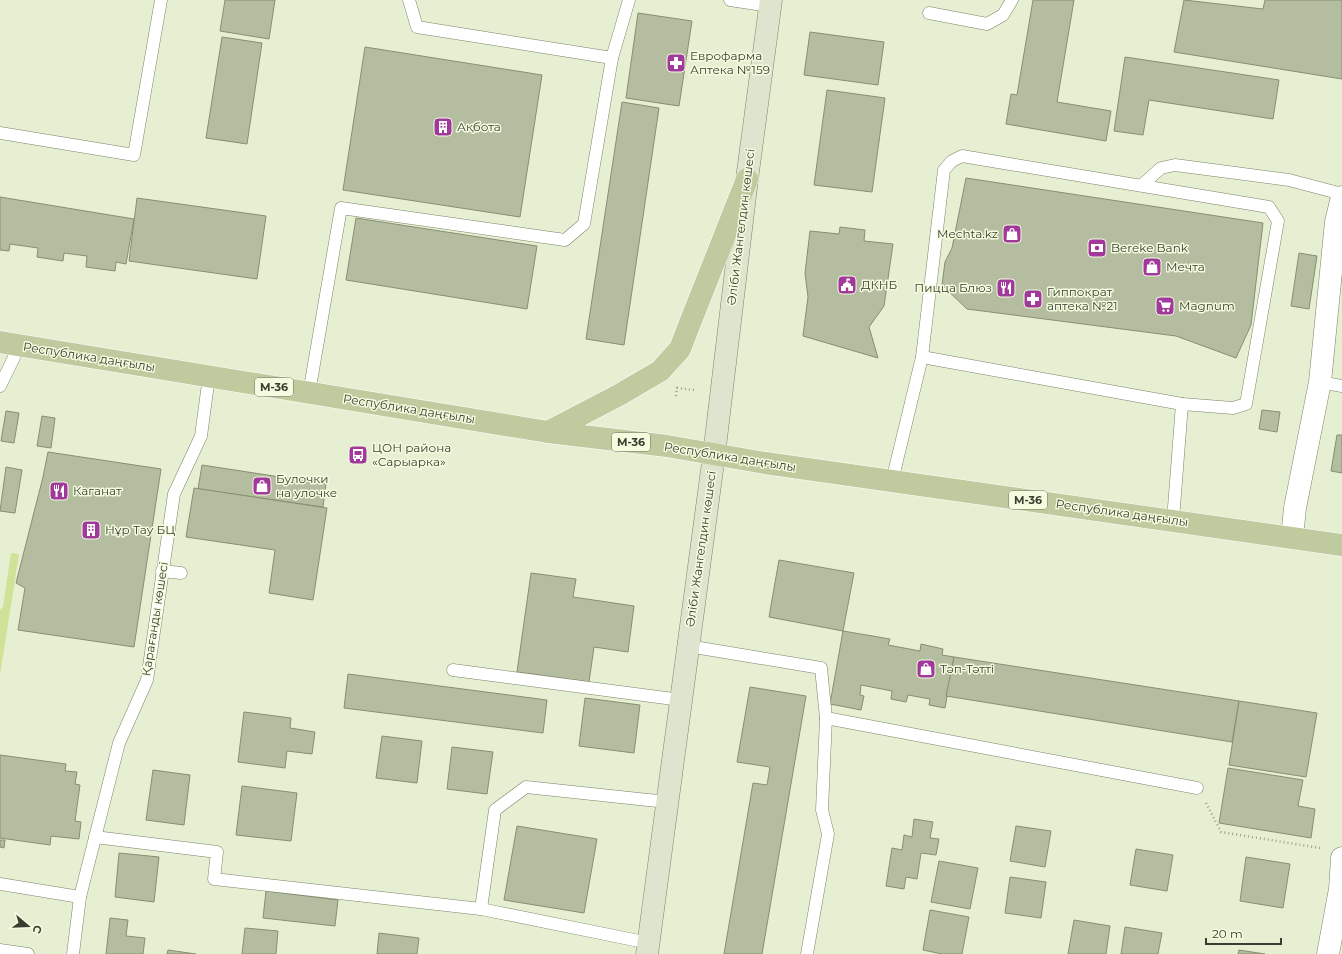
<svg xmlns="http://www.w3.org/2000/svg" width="1342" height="954" font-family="Montserrat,sans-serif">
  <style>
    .green { fill: #cfe298 }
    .building { fill: #b4bda0; stroke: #878f73 }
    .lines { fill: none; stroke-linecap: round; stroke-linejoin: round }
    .lane-casing { stroke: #7c8368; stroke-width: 13 }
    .street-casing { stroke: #7c8368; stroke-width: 23 }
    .secondary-casing { stroke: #7c8368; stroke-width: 23 }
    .primary-casing { stroke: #fff; stroke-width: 23 }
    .path { stroke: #9aa18b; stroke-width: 2.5; stroke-dasharray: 1 3; stroke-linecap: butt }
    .lane { stroke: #fff; stroke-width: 12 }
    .street { stroke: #fff; stroke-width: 22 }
    .secondary { stroke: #dfe4ce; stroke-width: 22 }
    .primary { stroke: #bfca9e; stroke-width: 22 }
    .labels { text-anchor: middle; stroke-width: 3; stroke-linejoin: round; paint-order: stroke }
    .shield { fill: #f3fcde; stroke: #727766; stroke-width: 1 }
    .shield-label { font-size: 11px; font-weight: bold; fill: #3a3e32 }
    .poi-label { font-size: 12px; fill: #3a3e32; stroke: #f3fcde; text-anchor: start }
    .street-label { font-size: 12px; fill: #3a3e32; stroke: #f3fcde }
  </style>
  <rect width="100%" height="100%" fill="#e6efd1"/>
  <path class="green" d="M11,553L19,554L0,675V610L3,607Z"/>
  <g class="building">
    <path d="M225,0H275L269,39L220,31Z"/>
    <path d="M1033,0H1074L1057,102L1111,111L1106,141L1006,124L1011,94L1017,95Z"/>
    <path d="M1184,0L1263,9L1265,0H1342V79L1174,52Z"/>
    <path d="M638,13L692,21L679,106L626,98Z"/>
    <path d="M810,32L884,42L878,85L804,75Z"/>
    <path d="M222,37L262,43L247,144L206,138Z"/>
    <path d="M365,47L542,75L520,217L343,190Z"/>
    <path d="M1125,57L1279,80L1273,119L1149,100L1143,135L1114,131Z"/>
    <path d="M827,90L885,98L872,192L814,185Z"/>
    <path d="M622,102L659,108L624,345L586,339Z"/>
    <path d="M966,178L1263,223L1251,325L1236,358L1176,336L967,309L942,285L945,262L952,248Z"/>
    <path d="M0,197L134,219L126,264L116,262L115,271L86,267L87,256L64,253L63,261L37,257L38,248L10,244L9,251L0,250Z"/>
    <path d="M137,198L266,216L257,279L129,261Z"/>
    <path d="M356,218L537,246L527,309L346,280Z"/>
    <path d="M840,227L865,230L864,241L893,244L884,306L869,327L878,358L803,336L808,297L805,273L810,231L839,234Z"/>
    <path d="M1299,253L1317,256L1309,309L1291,306Z"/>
    <path d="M1262,410L1280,412L1277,432L1259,429Z"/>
    <path d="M6,411L19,413L14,443L1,441Z"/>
    <path d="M42,416L55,418L51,448L37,446Z"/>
    <path d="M1337,435H1342V473L1331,471Z"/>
    <path d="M48,452L161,469L134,647L18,630L25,588L16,583L43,477Z"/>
    <path d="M202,465L326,484L323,507L198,489Z"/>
    <path d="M6,467L22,470L15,513L0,511Z"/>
    <path d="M194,488L327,508L313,600L269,593L275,550L186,537Z"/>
    <path d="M779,560L854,573L843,631L769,617Z"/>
    <path d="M531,573L576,579L573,597L634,606L628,652L594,647L589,682L517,672Z"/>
    <path d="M843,631L890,639L888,645L920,651L921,644L943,649L942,655L954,657L945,708L929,705L930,699L908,695L906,702L891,699L892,691L861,685L860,695L864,696L861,710L830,704Z"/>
    <path d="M954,657L1239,701L1232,742L946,696Z"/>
    <path d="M348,674L547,700L543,733L344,708Z"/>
    <path d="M750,687L806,696L762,954H724L753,783L767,785L770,767L737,762Z"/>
    <path d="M585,698L640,705L634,753L579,746Z"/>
    <path d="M1239,701L1317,713L1306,777L1229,765Z"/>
    <path d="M244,712L291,718L290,728L315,732L312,754L287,751L285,768L238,762Z"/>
    <path d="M382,736L422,741L417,783L376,778Z"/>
    <path d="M452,747L493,752L487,794L447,789Z"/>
    <path d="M0,755L66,764L65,771L77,772L75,784L80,785L75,821L81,822L79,839L51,836L50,845L0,838Z"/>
    <path d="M1228,768L1303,780L1298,806L1315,809L1311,838L1219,823Z"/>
    <path d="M153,770L190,775L184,825L146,820Z"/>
    <path d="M242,786L297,793L291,841L236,835Z"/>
    <path d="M914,819L933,822L930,838L939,839L936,855L921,853L917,879L906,877L904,889L886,886L892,848L902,850L904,835L912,837Z"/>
    <path d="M517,826L597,839L584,913L504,900Z"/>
    <path d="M1016,826L1051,831L1045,867L1010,861Z"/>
    <path d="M0,840H5L4,848L0,847Z"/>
    <path d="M1136,849L1173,855L1167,891L1130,885Z"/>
    <path d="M119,853L159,857L154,902L115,897Z"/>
    <path d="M1246,857L1290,864L1283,908L1240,901Z"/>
    <path d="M939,861L978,868L970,909L931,902Z"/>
    <path d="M1010,877L1046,882L1041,918L1005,913Z"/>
    <path d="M266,891L338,900L335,926L263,918Z"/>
    <path d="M930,910L969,917L962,954H942L923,950Z"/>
    <path d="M110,918L128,920L126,936L145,938L143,954H106Z"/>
    <path d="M1074,920L1110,926L1106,954H1068Z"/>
    <path d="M1125,927L1162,933L1158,954H1121Z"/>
    <path d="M245,928L278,931L276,954H242Z"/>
    <path d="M379,933L419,938L417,954H377Z"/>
    <path d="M168,950L196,954H167Z"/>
    <path d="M1239,950L1265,954H1238Z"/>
  </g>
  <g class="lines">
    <g class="lane-casing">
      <g id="lane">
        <path d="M409,0L417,27L612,58L629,0"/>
        <path d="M730,0L770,6"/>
        <path d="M929,13L987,24L1003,15L1012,0"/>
        <path d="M0,133L134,155L161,0"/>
        <path d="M1142,185L1161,168L1175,165L1289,180L1342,194"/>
        <path d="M922,357L1182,404L1173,520"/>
        <path d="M1320,382L1342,386"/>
        <path d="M0,386L20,345"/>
        <path d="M309,393L341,208L565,240L584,224L612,58"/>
        <path d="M892,481L922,357L944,170L952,161L962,156L1269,207L1278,221L1246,404L1233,408L1182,404"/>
        <path d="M162,571L181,573"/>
        <path d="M688,646L821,668L826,718L1197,788"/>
        <path d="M453,670L681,700"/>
        <path d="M95,837L217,852L214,879L481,909L649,943"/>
        <path d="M0,884L80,897"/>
        <path d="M481,909L495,810L526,787L667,802"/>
        <path d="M0,950L28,954"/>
        <path d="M73,954L80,897L119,743L147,680L174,494L201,436L209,376"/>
        <path d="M807,954L828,834L822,810L826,718"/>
      </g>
    </g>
    <g class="street-casing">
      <g id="street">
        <path d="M1292,537L1295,508L1320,382L1336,222L1342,197"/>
        <path d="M1328,954L1340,889L1342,858"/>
      </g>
    </g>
    <g class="secondary-casing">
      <path id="secondary" d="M647,954L714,455L747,179L771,0"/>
    </g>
    <g class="primary-casing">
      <g id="primary">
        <path d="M0,342L548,432L667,446L765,463L1342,545"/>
        <path d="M548,432L619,395L660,371L680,349L690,323L747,179"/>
      </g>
    </g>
    <g class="path">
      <path d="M676,396L677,388L694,390"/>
      <path d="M1206,803L1221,832L1320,848"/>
    </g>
    <use href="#lane" class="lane"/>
    <use href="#street" class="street"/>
    <use href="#secondary" class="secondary"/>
    <use href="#primary" class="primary"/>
  </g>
  <defs>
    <g id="pharmacy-square" transform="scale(1)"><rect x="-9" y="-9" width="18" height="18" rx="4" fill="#a1389b" stroke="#f3fcde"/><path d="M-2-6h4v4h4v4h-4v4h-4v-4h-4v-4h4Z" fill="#fff"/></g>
    <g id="building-square" transform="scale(1)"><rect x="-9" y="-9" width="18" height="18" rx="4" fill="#a1389b" stroke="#f3fcde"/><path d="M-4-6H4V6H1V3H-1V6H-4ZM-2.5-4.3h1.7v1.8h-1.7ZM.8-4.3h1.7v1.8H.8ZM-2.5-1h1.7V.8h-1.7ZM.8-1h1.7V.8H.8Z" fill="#fff"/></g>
    <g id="shop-square" transform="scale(1)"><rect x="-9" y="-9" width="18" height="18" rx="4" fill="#a1389b" stroke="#f3fcde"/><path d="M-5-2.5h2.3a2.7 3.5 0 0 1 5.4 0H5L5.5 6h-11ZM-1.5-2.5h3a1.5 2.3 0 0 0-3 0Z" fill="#fff"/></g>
    <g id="bank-square" transform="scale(1)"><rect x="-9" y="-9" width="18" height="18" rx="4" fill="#a1389b" stroke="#f3fcde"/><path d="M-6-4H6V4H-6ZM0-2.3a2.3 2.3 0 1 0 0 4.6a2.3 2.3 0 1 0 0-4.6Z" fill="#fff"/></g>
    <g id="civic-square" transform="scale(1)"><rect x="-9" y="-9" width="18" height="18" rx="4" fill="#a1389b" stroke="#f3fcde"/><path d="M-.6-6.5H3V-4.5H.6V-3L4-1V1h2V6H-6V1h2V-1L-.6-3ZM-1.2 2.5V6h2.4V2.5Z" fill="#fff"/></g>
    <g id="restaurant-square" transform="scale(1)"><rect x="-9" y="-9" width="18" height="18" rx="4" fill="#a1389b" stroke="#f3fcde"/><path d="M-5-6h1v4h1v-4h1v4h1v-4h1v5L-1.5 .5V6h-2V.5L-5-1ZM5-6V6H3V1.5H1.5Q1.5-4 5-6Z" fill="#fff"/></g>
    <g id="supermarket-square" transform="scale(1)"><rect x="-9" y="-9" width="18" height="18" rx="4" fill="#a1389b" stroke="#f3fcde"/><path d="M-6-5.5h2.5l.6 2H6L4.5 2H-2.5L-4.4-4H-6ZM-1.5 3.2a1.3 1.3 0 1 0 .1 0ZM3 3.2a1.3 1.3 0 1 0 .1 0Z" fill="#fff"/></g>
    <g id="bus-square" transform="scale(1)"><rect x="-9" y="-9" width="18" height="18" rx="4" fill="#a1389b" stroke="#f3fcde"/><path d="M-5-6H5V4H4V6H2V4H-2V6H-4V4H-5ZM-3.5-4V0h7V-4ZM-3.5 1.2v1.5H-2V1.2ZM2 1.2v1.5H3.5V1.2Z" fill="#fff"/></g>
  </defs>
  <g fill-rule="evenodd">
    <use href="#pharmacy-square" x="676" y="63"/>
    <use href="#building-square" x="443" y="127"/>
    <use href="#shop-square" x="1012" y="234"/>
    <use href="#bank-square" x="1097" y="248"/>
    <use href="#shop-square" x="1152" y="267"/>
    <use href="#civic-square" x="847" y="285"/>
    <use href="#restaurant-square" x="1006" y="288"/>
    <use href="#pharmacy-square" x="1033" y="299"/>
    <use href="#supermarket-square" x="1165" y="306"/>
    <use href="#bus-square" x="358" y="455"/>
    <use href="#shop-square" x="262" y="486"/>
    <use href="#restaurant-square" x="59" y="491"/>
    <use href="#building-square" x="91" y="530"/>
    <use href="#shop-square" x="926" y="669"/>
  </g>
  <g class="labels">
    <g class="shield">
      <rect x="255" y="378" width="38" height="18" rx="3"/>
      <rect x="612" y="433" width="38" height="18" rx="3"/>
      <rect x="1009" y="491" width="38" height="18" rx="3"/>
    </g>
    <g class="shield-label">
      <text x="274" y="391">M-36</text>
      <text x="631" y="446">M-36</text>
      <text x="1028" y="504">M-36</text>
    </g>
    <g class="poi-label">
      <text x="690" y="60">Еврофарма<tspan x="690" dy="14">Аптека №159</tspan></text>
      <text x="457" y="131">Ақбота</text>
      <text x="998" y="238" text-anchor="end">Mechta.kz</text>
      <text x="1111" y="252">Bereke Bank</text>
      <text x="1166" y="271">Мечта</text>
      <text x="861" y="289">ДКНБ</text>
      <text x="992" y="292" text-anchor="end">Пицца Блюз</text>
      <text x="1047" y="296">Гиппократ<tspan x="1047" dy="14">аптека №21</tspan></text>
      <text x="1179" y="310">Magnum</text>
      <text x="372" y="452">ЦОН района<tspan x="372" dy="14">«Сарыарка»</tspan></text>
      <text x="276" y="483">Булочки<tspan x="276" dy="14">на улочке</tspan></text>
      <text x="73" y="495">Каганат</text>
      <text x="105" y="534">Нұр Тау БЦ</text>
      <text x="940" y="673">Тәп-Тәтті</text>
    </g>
    <g class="street-label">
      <text transform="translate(741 227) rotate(-83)" y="4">Әліби Жангелдин көшесі</text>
      <text transform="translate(89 357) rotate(9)" y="4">Республика даңғылы</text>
      <text transform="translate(409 409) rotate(9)" y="4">Республика даңғылы</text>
      <text transform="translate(730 457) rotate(9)" y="4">Республика даңғылы</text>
      <text transform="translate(1122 513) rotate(8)" y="4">Республика даңғылы</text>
      <text transform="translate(701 549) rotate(-82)" y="4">Әліби Жангелдин көшесі</text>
      <text transform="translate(155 619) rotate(-81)" y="4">Қарағанды көшесі</text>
    </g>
  </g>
  <g transform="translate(28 926) rotate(109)" stroke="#f3fcde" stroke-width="3" paint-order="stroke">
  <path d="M0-3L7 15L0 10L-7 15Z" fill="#3a3e32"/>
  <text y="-6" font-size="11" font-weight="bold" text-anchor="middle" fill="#3a3e32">С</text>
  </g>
  <path d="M1206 938v6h75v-6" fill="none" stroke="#3a3e32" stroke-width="2"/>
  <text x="1212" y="938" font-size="12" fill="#3a3e32" stroke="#f3fcde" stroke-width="3" paint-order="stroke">20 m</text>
</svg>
